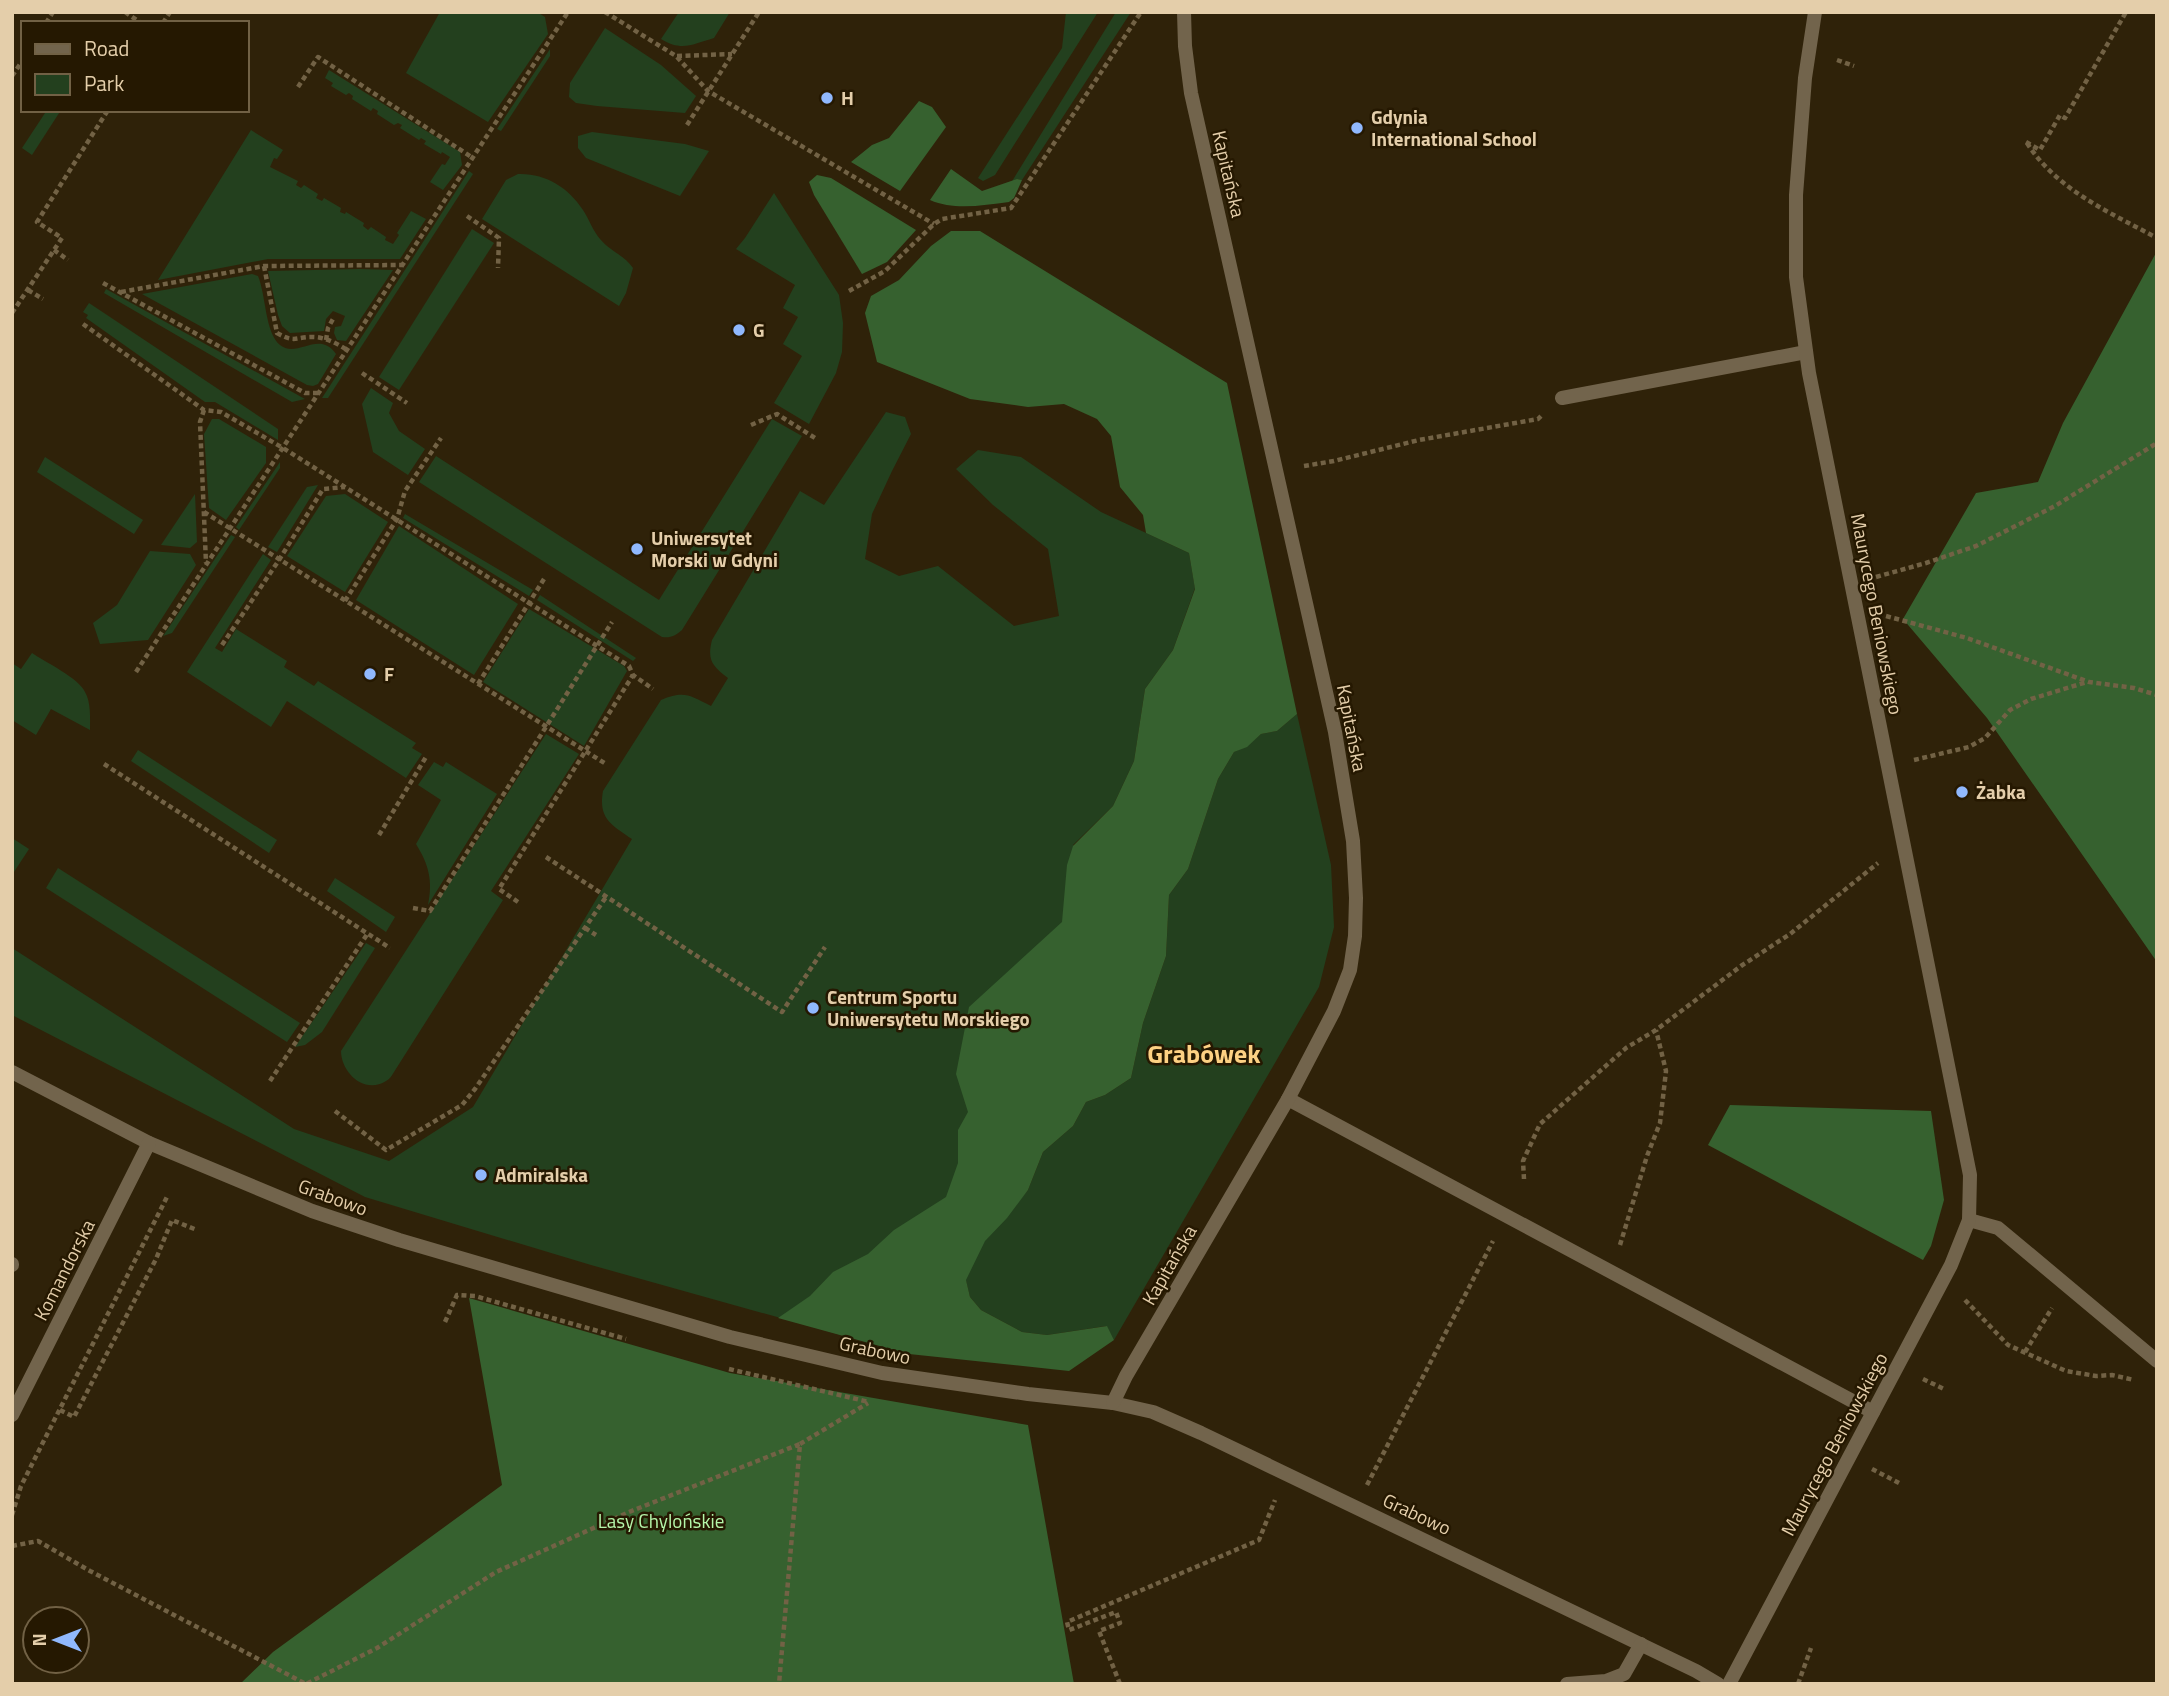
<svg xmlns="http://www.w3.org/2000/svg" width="2169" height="1696" font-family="'Titillium Web',sans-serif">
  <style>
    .green { fill: #23401e }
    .forest { fill: #36612f }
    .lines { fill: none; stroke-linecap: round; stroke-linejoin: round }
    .path { stroke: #726245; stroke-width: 4.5; stroke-dasharray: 5 3.5; stroke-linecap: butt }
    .service { stroke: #72644c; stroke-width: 14 }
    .minor { stroke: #72644c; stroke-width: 14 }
    .poi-dot { fill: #90b8fd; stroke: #251801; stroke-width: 2.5 }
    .labels { text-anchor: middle; stroke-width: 5; stroke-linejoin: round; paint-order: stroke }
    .poi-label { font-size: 19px; font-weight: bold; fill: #e4ceaa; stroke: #251801; text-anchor: start }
    .street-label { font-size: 19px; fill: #e4ceaa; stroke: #251801 }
    .park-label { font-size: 19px; fill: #b5f6aa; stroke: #251801 }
    .district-label { font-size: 26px; font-weight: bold; fill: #fdd183; stroke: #251801 }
  </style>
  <rect width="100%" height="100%" fill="#2f2209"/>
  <g class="green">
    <path d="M440,12H537L545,17L548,34L488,122L406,73Z"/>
    <path d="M679,12H730L714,38C693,44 682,52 661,39Z"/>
    <path d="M1066,12H1098L995,175L983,181L978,178L1062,48Z"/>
    <path d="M1116,12H1131L1022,180L1017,179L1011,183Z"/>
    <path d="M605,28L661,65L696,96L685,113L597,106L576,103L569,97L570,83Z"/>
    <path d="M550,49V56L501,131L497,129Z"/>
    <path d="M329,70L460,152L462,165L443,190L430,182L442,164L445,165L450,157L442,152L441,154L424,144L426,141L421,138L419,140L400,128L402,125L398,123L394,125L377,114L378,111L373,108L371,111L352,99L353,96L349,93L346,95L331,86L333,83L325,78Z"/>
    <path d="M47,110H61L32,155L22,148Z"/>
    <path d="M251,130L283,150L277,159L274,158L270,167L298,181L296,185L301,188L304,185L318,194L316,198L322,201L324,198L341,208L340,212L345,214L346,212L364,223L363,226L368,230L371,227L386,237L385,240L393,244L399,235L397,233L411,211L426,219L400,259H268L158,280Z"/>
    <path d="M592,132L685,144L709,151L680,196L586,158L578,148V136Z"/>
    <path d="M469,171L473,174L328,398H322Z"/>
    <path d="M518,174C545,173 568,187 583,210C589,219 593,231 600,239C610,251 625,256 633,268L626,293L619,306L482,219L506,180Z"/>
    <path d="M774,193L839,295L843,323L842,352L836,373L809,424L774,403L802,356L783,344L798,317L783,308L795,285L736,249L745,238Z"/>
    <path d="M472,229L494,243L399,390L379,377Z"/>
    <path d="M360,269L393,270L346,341L337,340L334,333L335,327L341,326L345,316L333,311L326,319L324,331L290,333L282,326L278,315L268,271Z"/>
    <path d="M252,274L258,276C266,295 265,333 280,345C297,359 319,329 336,354L318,384L313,386L307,385L142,294Z"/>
    <path d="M106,289L305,399L292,402L104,293Z"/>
    <path d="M89,303L278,429V440L215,402H205L86,318L88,315L83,312Z"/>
    <path d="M371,388L393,403L389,413L399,431L425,449L408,475L373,452L362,404Z"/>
    <path d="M886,412L905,417L911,434L892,471L872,514L865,559L899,576L938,566L1014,626L1059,616L1048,549L993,505L956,469L978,450L1021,457L1101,512L1189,553L1195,588L1173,650L1145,689L1134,761L1113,806L1073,845L1140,909L987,1238L1028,1190L1043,1152L1073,1126L1086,1102L1105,1095L1131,1078L1143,1023L1166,956L1169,895L1188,869L1218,779L1234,752L1247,746L1261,734L1277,731L1297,714L1331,865L1334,927L1319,987L1114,1340L1106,1326L1047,1335L1022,1332L981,1310L970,1297L966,1281L909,1354L591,1265L365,1197L12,1015V948L294,1129L389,1161L473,1107L632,839C612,825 598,819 603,791L661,700C685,690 690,696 711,706L728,678C712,666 707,660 712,640L800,491L824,505Z"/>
    <path d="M212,419H219L266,447V463L226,520L209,508L204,434Z"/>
    <path d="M772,419L802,436L682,630C675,636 671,638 662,637L419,482L436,456L659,600Z"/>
    <path d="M45,457L143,520L134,534L37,472Z"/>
    <path d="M280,462V468L239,530L236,527Z"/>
    <path d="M318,485L277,552L268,547L307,487Z"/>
    <path d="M195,494L197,542L190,548L161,545Z"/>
    <path d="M345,494L388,522L345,592L287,556L326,496Z"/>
    <path d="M405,514L533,590L529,596L403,518Z"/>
    <path d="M399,526L518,604L474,675L356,600Z"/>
    <path d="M231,535L235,537L172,633L163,636Z"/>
    <path d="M150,551L190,554L196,565L148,640L100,644L93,623L117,605Z"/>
    <path d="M263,554L271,560L215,648L222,652L236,629L287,661L284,667L314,686L318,681L416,743L412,748L422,754L406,778L287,701L271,727L187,672Z"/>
    <path d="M540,595L636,658L633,661L537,600Z"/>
    <path d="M529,609L624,666L627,671L584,746L483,682Z"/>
    <path d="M32,653C45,662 79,678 85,692C91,702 90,718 90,730L51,709L36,735L12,720V663L21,669Z"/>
    <path d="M546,734L579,754L491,891L503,900L394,1072C392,1075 390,1079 386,1081C364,1095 341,1072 341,1051Z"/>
    <path d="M138,750L277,840L269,853L131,761Z"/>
    <path d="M434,762L443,767L446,762L497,794L428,905C433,881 429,865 416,844L441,800L418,785Z"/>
    <path d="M12,838L29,849L12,875Z"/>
    <path d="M58,868L300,1023L287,1042L46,888Z"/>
    <path d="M335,878L395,917L386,932L327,891Z"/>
    <path d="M366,943L375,948L322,1032L305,1045L295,1047Z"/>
  </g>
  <g class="forest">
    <path d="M919,101L932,107L946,127L900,191L851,162L872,145L889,138Z"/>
    <path d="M951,169L982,191L1017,179L1022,180L1014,198L1009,202C983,205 955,211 930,200Z"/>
    <path d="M817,175L831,178L916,230L887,262L862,274L814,195L809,182Z"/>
    <path d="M951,231H980L1227,383L1297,714L1277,731L1261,734L1247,747L1234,752L1218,779L1188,869L1169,895L1166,956L1143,1023L1131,1078L1105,1095L1086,1102L1073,1126L1043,1152L1028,1190L1007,1218L985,1241L966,1280L970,1297L981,1310L1022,1332L1047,1335L1107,1326L1114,1340L1069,1371L909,1354L778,1318L810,1296L833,1272L868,1254L894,1230L946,1197L958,1163V1130L968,1112L956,1074L969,1007L1062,922L1067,865L1073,846L1113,806L1134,761L1145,689L1173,650L1195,589L1189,553L1146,533L1143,515L1120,487L1111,436L1097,419L1064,404L1028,407L970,399L877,362L865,313L871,296L899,280L931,246Z"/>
    <path d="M2157,251V962L1987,718L1903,619L1976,493L2038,482L2063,423Z"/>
    <path d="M1730,1105L1931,1111L1944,1200L1931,1246L1923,1260L1708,1145Z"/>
    <path d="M469,1298L730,1373L1028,1425L1074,1684H240L273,1652L502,1485Z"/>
  </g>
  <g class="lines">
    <g class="path">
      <path d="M125,12L141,23"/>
      <path d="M605,12L676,56L708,91L934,224"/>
      <path d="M46,23L53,12"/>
      <path d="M163,23L170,12"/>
      <path d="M677,56L732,54"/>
      <path d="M1837,60L1854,66"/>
      <path d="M12,76L23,60"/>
      <path d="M298,87L318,57L473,158"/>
      <path d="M687,125L759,12"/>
      <path d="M2026,142L2040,150L2060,115L2065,118L2126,12"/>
      <path d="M2027,143C2057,190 2109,212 2157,238"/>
      <path d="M467,216L499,238L498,268"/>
      <path d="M54,250L68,260"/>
      <path d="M264,266L277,333C296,344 296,336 315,337C327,338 338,344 347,350"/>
      <path d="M103,283L305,393H318"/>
      <path d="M28,290L43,299"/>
      <path d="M849,291L885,271L934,224L942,219L1011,208L1141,12"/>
      <path d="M121,292L264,266L402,265"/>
      <path d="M12,313L62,238L37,222L108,110"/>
      <path d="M83,324L204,410L221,412L283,448L629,666L633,675L653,689"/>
      <path d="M326,340L328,328L333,319"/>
      <path d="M362,373L407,403"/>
      <path d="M204,410L200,422L206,563"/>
      <path d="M751,425L777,414L815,438"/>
      <path d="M1304,466L1334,461L1419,440L1538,419L1541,416"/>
      <path d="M204,512L606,764"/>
      <path d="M1876,577L1926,563L1976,546L2055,506L2157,443"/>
      <path d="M345,601L397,519L405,491L441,438"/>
      <path d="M1886,616L1967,638L2089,682L2134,688L2157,695"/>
      <path d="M222,645L279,560L323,489L345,487"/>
      <path d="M136,672L568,12"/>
      <path d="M478,684L544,579"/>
      <path d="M1914,760L1969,747L1985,738L2010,710L2031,699L2087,682"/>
      <path d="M104,764L390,948"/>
      <path d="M379,835L426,757"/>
      <path d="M546,857L782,1012L825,947"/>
      <path d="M518,902L499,889L633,675"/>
      <path d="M413,908L430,911L612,622"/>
      <path d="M585,928L596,935"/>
      <path d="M270,1081L368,933"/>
      <path d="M335,1111L386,1150L462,1105L475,1089L606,897"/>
      <path d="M1524,1179L1523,1161L1540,1124L1626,1048L1656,1030L1741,966L1790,934L1878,863"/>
      <path d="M1620,1245L1647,1156L1660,1123L1666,1071L1656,1030"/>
      <path d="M1965,1300L2008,1345L2066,1371L2096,1376L2112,1375L2134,1380"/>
      <path d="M445,1322L457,1295L475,1296L626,1339"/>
      <path d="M2025,1352L2052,1308"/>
      <path d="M729,1369L869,1402"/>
      <path d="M1923,1379L1946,1390"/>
      <path d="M60,1410L74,1417L156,1259L172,1220L197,1230"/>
      <path d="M800,1444L868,1403"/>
      <path d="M1872,1469L1899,1483"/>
      <path d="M1367,1485L1493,1241"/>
      <path d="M12,1515L21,1486L168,1195"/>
      <path d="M12,1546L38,1541L90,1571L306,1684L377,1648L496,1572L629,1512L800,1444L779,1684"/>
      <path d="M1120,1684L1099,1631L1120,1623L1116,1612L1069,1630L1067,1622L1259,1540L1275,1500"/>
      <path d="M1798,1684L1811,1648"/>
    </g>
    <g class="service">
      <path d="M1562,398L1806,352"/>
      <path d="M1288,1099L1873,1412"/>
      <path d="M12,1264V1265"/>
    </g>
    <g class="minor">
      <path d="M12,1072L149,1143L312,1211L399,1240L730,1337L882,1373L1028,1394L1113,1403L1153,1412L1201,1433L1696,1671L1718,1684"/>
      <path d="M1969,1220L1998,1228L2157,1361"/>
      <path d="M1113,1403L1126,1376L1288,1099L1334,1011L1350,970L1355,936L1356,898L1353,841L1335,732L1191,93L1185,46L1184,12"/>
      <path d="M12,1415L149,1143"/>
      <path d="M1567,1684L1606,1681L1624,1674L1641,1644"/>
      <path d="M1729,1684L1951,1265L1969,1220L1970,1175L1809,373L1796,277V195L1805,78L1815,12"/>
    </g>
  </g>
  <g class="poi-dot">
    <circle cx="827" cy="98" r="7"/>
    <circle cx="1357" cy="128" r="7"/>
    <circle cx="739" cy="330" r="7"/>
    <circle cx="637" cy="549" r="7"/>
    <circle cx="370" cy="674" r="7"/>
    <circle cx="1962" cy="792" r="7"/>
    <circle cx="813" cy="1008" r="7"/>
    <circle cx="481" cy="1175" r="7"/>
  </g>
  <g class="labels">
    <g class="poi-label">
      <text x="841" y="105">H</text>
      <text x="1371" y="124">Gdynia<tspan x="1371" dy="22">International School</tspan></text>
      <text x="753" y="337">G</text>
      <text x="651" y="545">Uniwersytet<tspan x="651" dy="22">Morski w Gdyni</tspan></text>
      <text x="384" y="681">F</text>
      <text x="1976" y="799">Żabka</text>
      <text x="827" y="1004">Centrum Sportu<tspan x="827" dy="22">Uniwersytetu Morskiego</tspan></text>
      <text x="495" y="1182">Admiralska</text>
    </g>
    <g class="street-label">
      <text transform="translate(1229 174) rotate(77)" y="7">Kapitańska</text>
      <text transform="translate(1877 614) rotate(79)" y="7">Maurycego Beniowskiego</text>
      <text transform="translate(1352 728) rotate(79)" y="7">Kapitańska</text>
      <text transform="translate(333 1197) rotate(20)" y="7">Grabowo</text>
      <text transform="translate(1169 1265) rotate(-60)" y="7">Kapitańska</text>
      <text transform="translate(64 1270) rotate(-63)" y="7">Komandorska</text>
      <text transform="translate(875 1350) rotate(12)" y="7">Grabowo</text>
      <text transform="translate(1834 1444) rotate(-62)" y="7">Maurycego Beniowskiego</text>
      <text transform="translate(1417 1514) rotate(25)" y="7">Grabowo</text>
    </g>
    <g class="park-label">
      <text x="661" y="1528">Lasy Chylońskie</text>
    </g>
    <g class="district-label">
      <text x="1204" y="1063">Grabówek</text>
    </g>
  </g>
  <rect width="2169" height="1696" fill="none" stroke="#e4ceaa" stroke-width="28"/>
  <rect x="21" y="21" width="228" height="91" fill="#251801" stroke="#716145" stroke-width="2"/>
  <rect x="35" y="44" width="35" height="10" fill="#72644c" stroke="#716145" stroke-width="2"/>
  <text x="84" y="56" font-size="21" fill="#e4ceaa">Road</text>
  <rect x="35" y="74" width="35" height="21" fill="#23401e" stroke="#716145" stroke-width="2"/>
  <text x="84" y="91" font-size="21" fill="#e4ceaa">Park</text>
  <g transform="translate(56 1640) rotate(270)"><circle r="33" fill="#251801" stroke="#716145" stroke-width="2"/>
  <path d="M0-5L12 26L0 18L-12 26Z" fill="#90b8fd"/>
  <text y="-10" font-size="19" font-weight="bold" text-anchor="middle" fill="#e4ceaa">N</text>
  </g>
</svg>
